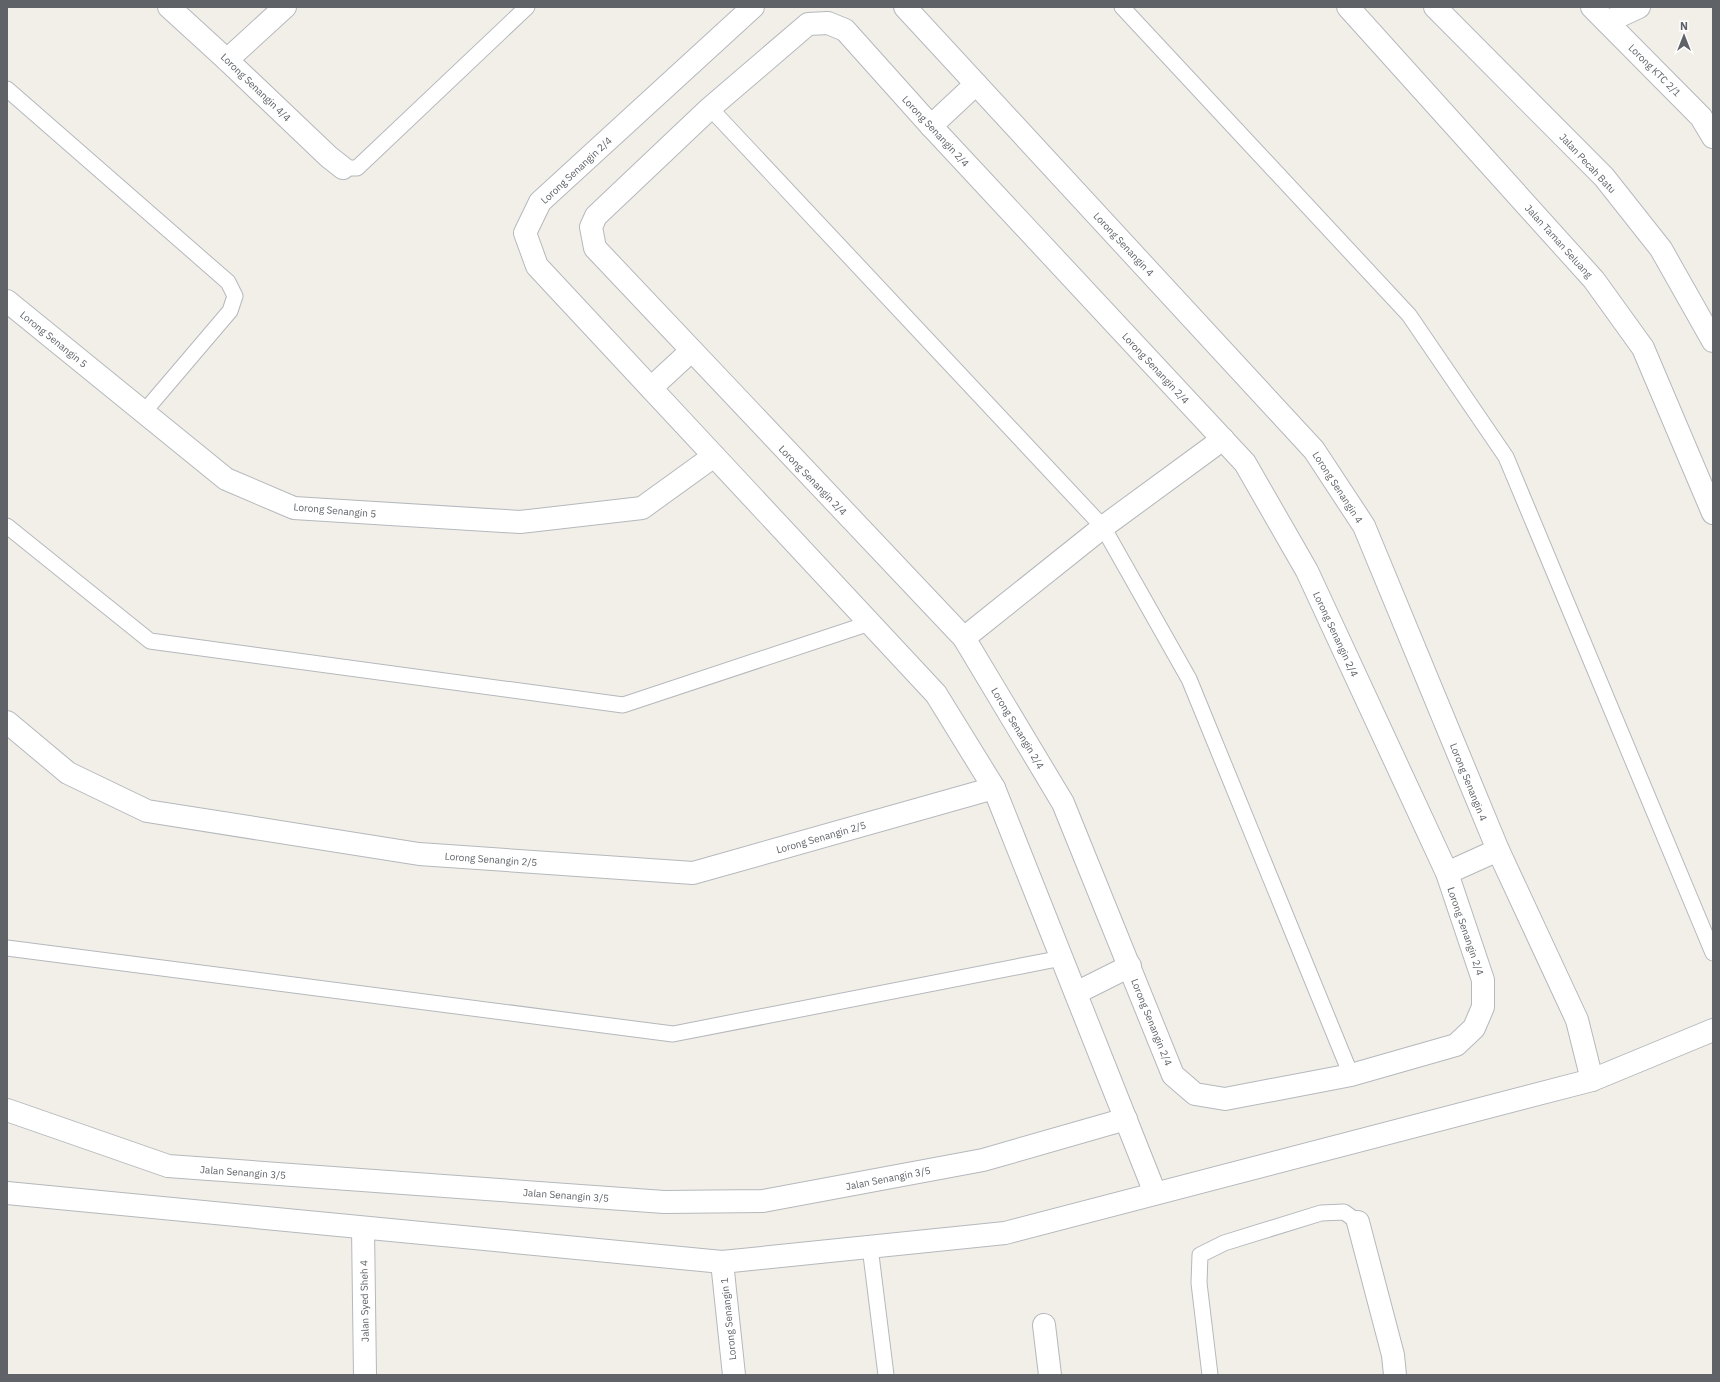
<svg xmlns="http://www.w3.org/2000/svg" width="1720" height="1382" font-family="'IBM Plex Sans',sans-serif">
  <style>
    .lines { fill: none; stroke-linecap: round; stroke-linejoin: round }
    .lane-casing { stroke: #b5b8bc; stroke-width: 17 }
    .street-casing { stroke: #b5b8bc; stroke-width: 24 }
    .secondary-casing { stroke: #b6babf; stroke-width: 24 }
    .lane { stroke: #fff; stroke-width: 15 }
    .street { stroke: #fff; stroke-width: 22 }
    .secondary { stroke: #fff; stroke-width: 22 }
    .labels { text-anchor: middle; stroke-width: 3; stroke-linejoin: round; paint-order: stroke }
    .street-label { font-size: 10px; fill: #5f6368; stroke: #fff }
  </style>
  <rect width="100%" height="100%" fill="#f1efe8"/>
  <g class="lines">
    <g class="lane-casing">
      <g id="lane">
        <path d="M1122,7L1409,315L1506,457L1713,953"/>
        <path d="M7,89L228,282L235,296L230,311L144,412"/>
        <path d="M710,108L1103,527L1189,679L1351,1075"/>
        <path d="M343,168H357L527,7"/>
        <path d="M7,526L150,641L623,705L870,623"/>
        <path d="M7,948L673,1034L1062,958"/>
        <path d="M870,1247L886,1375"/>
        <path d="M1210,1375L1199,1283L1200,1255L1224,1243L1321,1213L1344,1212L1358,1222"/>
      </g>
    </g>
    <g class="street-casing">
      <g id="street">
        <path d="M169,7L227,60L329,157L343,168"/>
        <path d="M753,7L540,202L525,233L537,266L936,694L994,788L1155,1193"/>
        <path d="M905,7L1314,450L1364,526L1498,850L1577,1020L1592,1080"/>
        <path d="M1348,7L1594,280L1643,348L1713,513"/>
        <path d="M1592,7L1701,117L1713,137"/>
        <path d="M1607,22L1639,7"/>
        <path d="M828,23L845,30L931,126L1245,463L1307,571L1447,873L1483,980V1007L1474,1028L1456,1045L1351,1075L1225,1099L1195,1094L1173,1075L1063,803L964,638L595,248L591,227L596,216L710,108L808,24Z"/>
        <path d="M227,60L285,7"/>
        <path d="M931,126L976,84"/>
        <path d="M7,301L226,479L294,508L520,522L642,508L714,456"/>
        <path d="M651,388L691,351"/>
        <path d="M964,638L1103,527L1223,439"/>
        <path d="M7,722L68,773L147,811L419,854L693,873L994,788"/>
        <path d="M1447,873L1498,850"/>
        <path d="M1076,993L1130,966"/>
        <path d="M7,1110L168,1166L664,1202L763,1201L983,1160L1126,1119"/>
        <path d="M7,1193L722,1262L1005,1233L1592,1080L1713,1030"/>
        <path d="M1358,1222L1393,1355L1395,1375"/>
        <path d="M363,1228L365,1375"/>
        <path d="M722,1262L734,1375"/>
        <path d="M1044,1325L1050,1375"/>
      </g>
    </g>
    <g class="secondary-casing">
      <path id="secondary" d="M1435,7L1604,177L1661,249L1713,341"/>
    </g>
    <use href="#lane" class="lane"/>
    <use href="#street" class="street"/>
    <use href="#secondary" class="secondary"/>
  </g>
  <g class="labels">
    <g class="street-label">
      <text transform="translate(1655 70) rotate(45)" y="4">Lorong KTC 2/1</text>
      <text transform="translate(256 87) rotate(44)" y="4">Lorong Senangin 4/4</text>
      <text transform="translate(936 131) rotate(47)" y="4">Lorong Senangin 2/4</text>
      <text transform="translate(1588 163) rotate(47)" y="4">Jalan Pecah Batu</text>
      <text transform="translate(576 170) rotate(-43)" y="4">Lorong Senangin 2/4</text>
      <text transform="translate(1559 241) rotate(48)" y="4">Jalan Taman Seluang</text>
      <text transform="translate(1124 244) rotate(47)" y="4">Lorong Senangin 4</text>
      <text transform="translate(54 339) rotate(39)" y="4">Lorong Senangin 5</text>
      <text transform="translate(1156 368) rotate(47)" y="4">Lorong Senangin 2/4</text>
      <text transform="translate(813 480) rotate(46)" y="4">Lorong Senangin 2/4</text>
      <text transform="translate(1338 487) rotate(57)" y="4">Lorong Senangin 4</text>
      <text transform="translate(335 510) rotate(5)" y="4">Lorong Senangin 5</text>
      <text transform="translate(1336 634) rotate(65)" y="4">Lorong Senangin 2/4</text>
      <text transform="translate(1018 728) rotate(59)" y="4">Lorong Senangin 2/4</text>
      <text transform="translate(1469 782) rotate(68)" y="4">Lorong Senangin 4</text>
      <text transform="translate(821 837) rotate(-16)" y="4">Lorong Senangin 2/5</text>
      <text transform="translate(491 859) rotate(4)" y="4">Lorong Senangin 2/5</text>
      <text transform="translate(1466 931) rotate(71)" y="4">Lorong Senangin 2/4</text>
      <text transform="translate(1152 1022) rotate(68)" y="4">Lorong Senangin 2/4</text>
      <text transform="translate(243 1172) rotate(4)" y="4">Jalan Senangin 3/5</text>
      <text transform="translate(888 1178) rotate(-11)" y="4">Jalan Senangin 3/5</text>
      <text transform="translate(566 1195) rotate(4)" y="4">Jalan Senangin 3/5</text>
      <text transform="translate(364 1301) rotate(-91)" y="4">Jalan Syed Sheh 4</text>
      <text transform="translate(728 1319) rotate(-96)" y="4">Lorong Senangin 1</text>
    </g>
  </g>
  <rect width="1720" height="1382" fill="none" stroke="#5f6368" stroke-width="16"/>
  <g transform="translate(1684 36)" stroke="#ffffff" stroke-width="3" paint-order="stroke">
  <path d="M0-3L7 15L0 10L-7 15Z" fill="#5f6368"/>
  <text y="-6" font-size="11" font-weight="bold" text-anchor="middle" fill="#5f6368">N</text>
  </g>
</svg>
